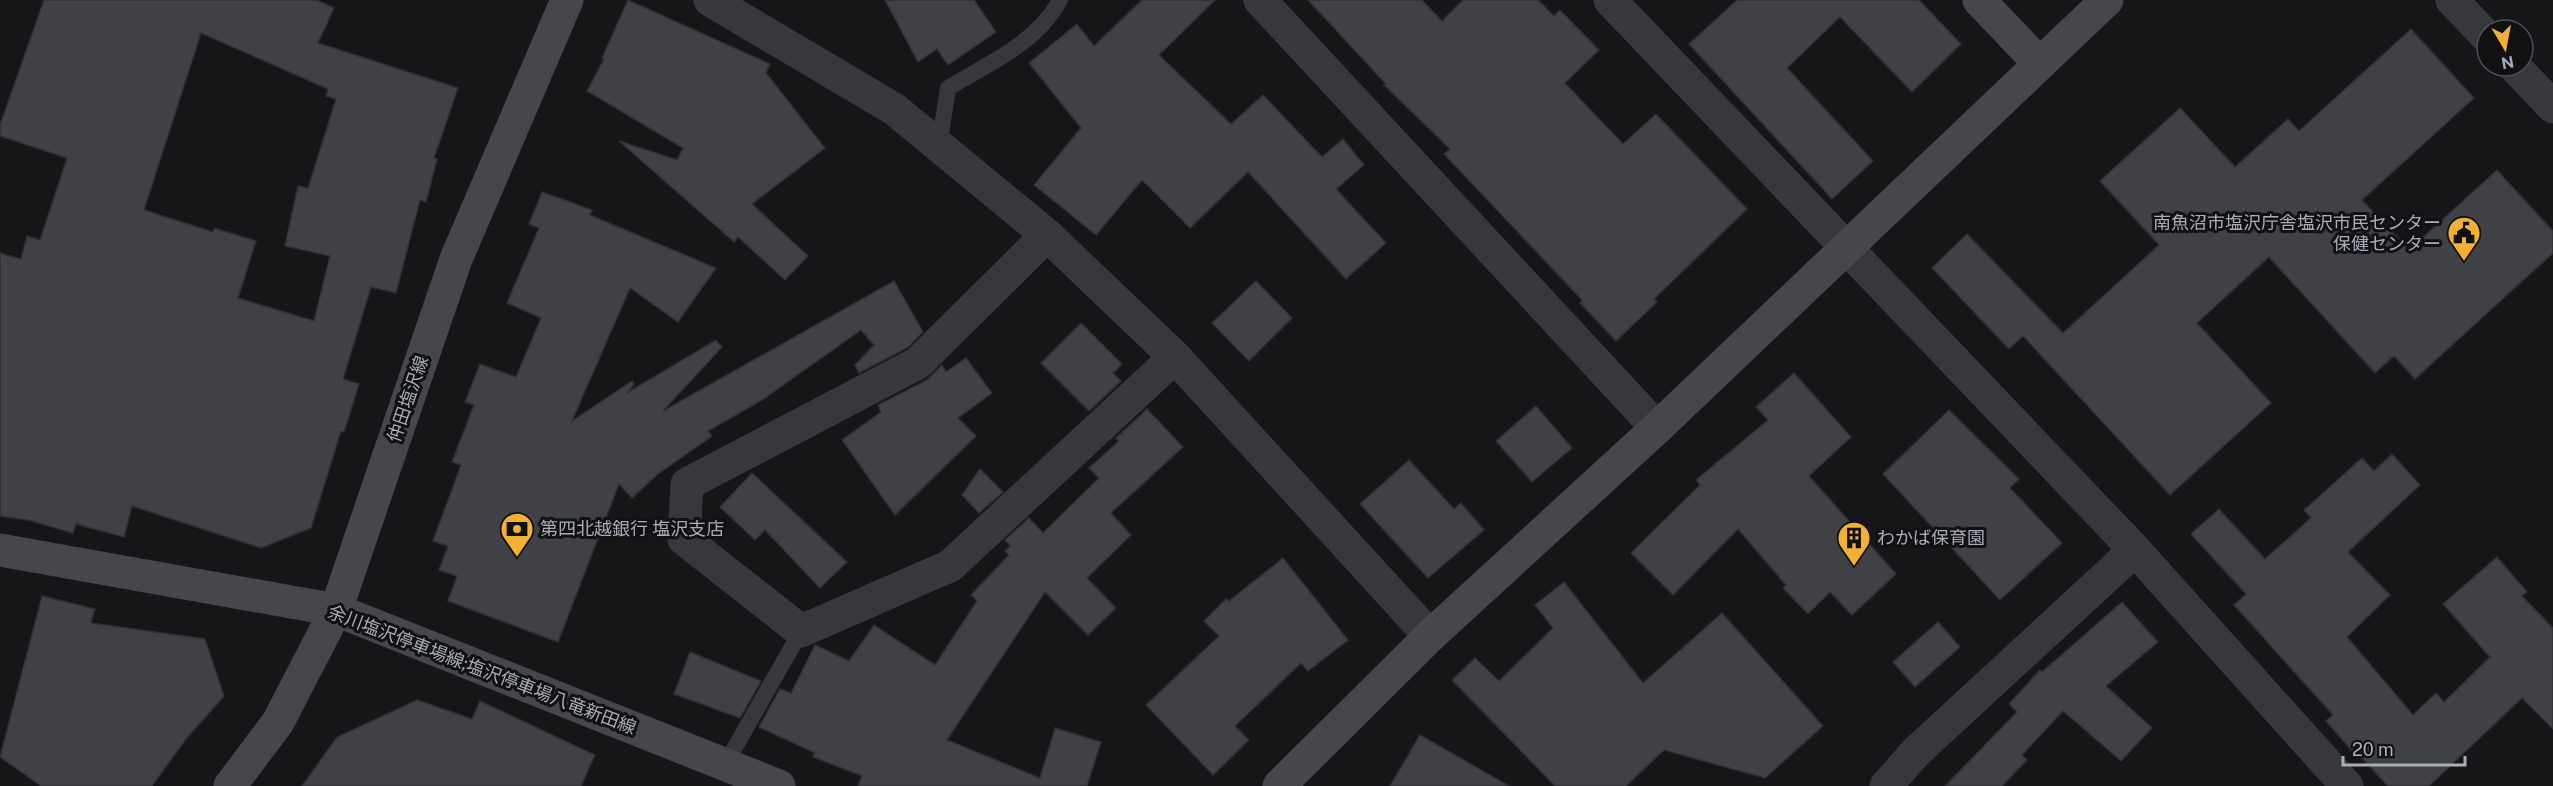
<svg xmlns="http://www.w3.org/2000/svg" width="2553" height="786" font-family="'Public Sans','Noto Sans JP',sans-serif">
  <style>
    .building { fill: #404145; stroke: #303034; stroke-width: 1.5; fill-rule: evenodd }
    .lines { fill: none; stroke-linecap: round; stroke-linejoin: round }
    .lane { stroke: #37383d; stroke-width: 16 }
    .street { stroke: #37383d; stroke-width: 33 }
    .secondary { stroke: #45474d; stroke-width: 33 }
    .labels { text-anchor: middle; stroke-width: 6; stroke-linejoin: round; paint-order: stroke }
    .poi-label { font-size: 18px; fill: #a8adb8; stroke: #111113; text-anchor: start }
    .street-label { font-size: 18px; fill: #a8adb8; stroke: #111113 }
  </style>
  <rect width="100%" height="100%" fill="#161618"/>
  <g class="building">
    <path d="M44,0H317L334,8L318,43L458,88L434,158L437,159L426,202L420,200L396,293L371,287L343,379L359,384L344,432L341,431L311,528L261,548L132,506L124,537L76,524L73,533L28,520L0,516V253L21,259L27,236L40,240L67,158L0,136V125ZM201,33L328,89L326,96L336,99L308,188L298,186L285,246L330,256L314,321L238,298L256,241L214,228L213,232L144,210Z"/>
    <path d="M628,0L770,64L766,73L825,148L752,204L808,256L785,280L738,237L734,242L619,141L677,160L683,148L587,91L604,59L602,58Z"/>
    <path d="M885,0H974L996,32L948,65L937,49L918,62Z"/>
    <path d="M1142,0H1215L1159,55L1231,124L1263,95L1322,157L1343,139L1364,165L1336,189L1386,243L1346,279L1248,172L1190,228L1142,180L1096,235L1034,185L1081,128L1029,63L1077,24L1094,46Z"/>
    <path d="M1308,0H1422L1442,21L1463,0H1538L1554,16L1560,10L1599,50L1565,83L1623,144L1656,114L1747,209L1654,299L1657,302L1616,341L1580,303L1582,300L1444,154L1450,149L1384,85L1386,84Z"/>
    <path d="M1737,0H1919L1961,44L1912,92L1840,17L1787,68L1873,161L1832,199L1689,44Z"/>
    <path d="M2411,29L2474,98L2362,200L2409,250L2497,170L2553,231V253L2415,379L2394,356L2375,373L2269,257L2197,323L2271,403L2170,495L2023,336L2009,349L1932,268L1967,234L2063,333L2159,245L2100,181L2180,108L2235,167L2288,119L2299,131Z"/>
    <path d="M542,192L592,210L590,215L716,268L678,322L630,288L572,421L632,381L634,384L627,393L716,340L722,347L663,411L894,281L923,332L907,348L859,373L855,365L874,345L861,330L762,400L708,431L712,436L658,474L632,498L619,484L558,642L448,601L457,576L439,570L448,546L433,541L461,465L452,462L474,405L465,402L480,364L516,377L541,318L507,303L539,228L529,224Z"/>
    <path d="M1256,281L1292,318L1249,361L1212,323Z"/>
    <path d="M1081,323L1122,364L1113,373L1121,381L1089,411L1041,363Z"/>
    <path d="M966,358L992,393L958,418L976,436L895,515L842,440L881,412L878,405L927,380L942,365L946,372Z"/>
    <path d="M1794,373L1851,437L1809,476L1896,574L1852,615L1830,592L1808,614L1783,588L1786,585L1738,529L1673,595L1631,553L1700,485L1696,480L1768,420L1756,407Z"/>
    <path d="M1536,406L1572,448L1532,482L1496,441Z"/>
    <path d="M1147,409L1183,447L1111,513L1131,535L1087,578L1116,608L1088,635L1045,592L947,740L1040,778L1055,728L1101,742L1087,786H858L862,776L813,757L815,753L759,727L780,689L791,693L815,645L849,661L874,625L935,665L977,601L971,595L1009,555L1005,551L1010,546L1005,540L1029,518L1043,533L1099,478L1089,468L1119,441L1116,438Z"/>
    <path d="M1949,410L2019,479L2010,488L2062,543L2000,600L1883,474Z"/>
    <path d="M2392,454L2420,485L2348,552L2390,595L2347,637L2413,715L2436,693L2444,702L2490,657L2443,604L2497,557L2527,592L2522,596L2553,628V729L2522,698L2429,786H2388L2354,750L2352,751L2326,721L2333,715L2234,605L2246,594L2191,534L2219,509L2265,559L2311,518L2304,510L2362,458L2374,471Z"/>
    <path d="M1409,460L1454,509L1461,503L1484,530L1428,578L1360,504Z"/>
    <path d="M980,469L1003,492L979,513L962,495Z"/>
    <path d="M752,473L847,562L820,588L765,530L755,540L720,507Z"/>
    <path d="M1283,558L1348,640L1308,671L1301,663L1235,726L1249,740L1213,775L1146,705L1219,636L1204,621L1226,599L1229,601Z"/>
    <path d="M1564,582L1643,683L1722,613L1823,726L1765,778L1664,750L1626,786H1555L1452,680L1475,658L1499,681L1553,628L1535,605Z"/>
    <path d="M42,596L95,609L91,623L205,639L224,696L186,739L152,786H41L0,757Z"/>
    <path d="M2122,602L2158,642L2106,686L2152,728L2121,761L2063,711L2022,755L2027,760L2002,786H1945L2017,712L2009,704L2040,670L2042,672Z"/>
    <path d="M1938,622L1960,647L1915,687L1893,662Z"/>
    <path d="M690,652L761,681L740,718L674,694Z"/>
    <path d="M417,700L472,719L480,701L595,755L581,786H302L337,737Z"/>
    <path d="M1420,735L1509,786H1390Z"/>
  </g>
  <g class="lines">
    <g class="lane">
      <path d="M939,146L948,88C988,64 1037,43 1060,0"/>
      <path d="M725,765L801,631"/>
    </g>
    <g class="street">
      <path d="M710,0L894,109L1047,235L1175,357L1430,636"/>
      <path d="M1260,0L1657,428"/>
      <path d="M1610,0L2135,550L2347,786"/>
      <path d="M2452,0L2487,37"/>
      <path d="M2514,66L2553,107"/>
      <path d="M1047,235L918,363L687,484L684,539L801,631L950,566L1175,357"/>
      <path d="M1886,786L1916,752L2135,550"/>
    </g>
    <g class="secondary">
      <path d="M1979,0L2039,63"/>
      <path d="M0,550L336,610L779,786"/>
      <path d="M230,786L278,722L336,610L456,259L567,0"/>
      <path d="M1279,786L1430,636L1657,428L2107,0"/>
    </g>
  </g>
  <defs>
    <g id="civic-pin" transform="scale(1.725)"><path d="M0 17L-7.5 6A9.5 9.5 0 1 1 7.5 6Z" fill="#f2b134" stroke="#111113"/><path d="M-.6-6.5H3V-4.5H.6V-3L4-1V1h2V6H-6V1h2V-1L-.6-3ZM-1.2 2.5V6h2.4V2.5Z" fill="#111"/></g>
    <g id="bank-pin" transform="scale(1.725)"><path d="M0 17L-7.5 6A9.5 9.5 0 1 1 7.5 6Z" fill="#f2b134" stroke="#111113"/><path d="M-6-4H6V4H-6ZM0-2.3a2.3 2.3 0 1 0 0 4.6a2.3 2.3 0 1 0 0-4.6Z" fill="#111"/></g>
    <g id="building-pin" transform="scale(1.725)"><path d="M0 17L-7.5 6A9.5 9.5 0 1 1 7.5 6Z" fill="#f2b134" stroke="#111113"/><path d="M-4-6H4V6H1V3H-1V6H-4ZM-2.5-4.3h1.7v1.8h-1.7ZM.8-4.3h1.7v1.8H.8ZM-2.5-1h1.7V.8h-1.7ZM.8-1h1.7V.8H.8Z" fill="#111"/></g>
  </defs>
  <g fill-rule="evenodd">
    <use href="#civic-pin" x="2464" y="233"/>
    <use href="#bank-pin" x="517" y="529"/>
    <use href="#building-pin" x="1854" y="538"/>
  </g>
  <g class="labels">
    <g class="poi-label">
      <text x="2441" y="229" text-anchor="end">南魚沼市塩沢庁舎塩沢市民センター<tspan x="2441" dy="21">保健センター</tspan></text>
      <text x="540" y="535">第四北越銀行 塩沢支店</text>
      <text x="1877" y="544">わかば保育園</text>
    </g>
    <g class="street-label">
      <text transform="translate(408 399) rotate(-71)" y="6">仲田塩沢線</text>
      <text transform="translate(482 670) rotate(21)" y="6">余川塩沢停車場線;塩沢停車場八竜新田線</text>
    </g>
  </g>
  <g transform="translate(2505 48) rotate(170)"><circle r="28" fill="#111113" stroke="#4d4f55" stroke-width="1.5"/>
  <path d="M0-4.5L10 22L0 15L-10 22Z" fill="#f2b134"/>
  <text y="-9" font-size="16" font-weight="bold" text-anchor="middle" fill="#a8adb8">N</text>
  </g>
  <path d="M2343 756v9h122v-9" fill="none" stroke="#a8adb8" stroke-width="3"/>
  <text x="2352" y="756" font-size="18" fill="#a8adb8" stroke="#111113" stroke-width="4.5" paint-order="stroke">20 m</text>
</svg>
